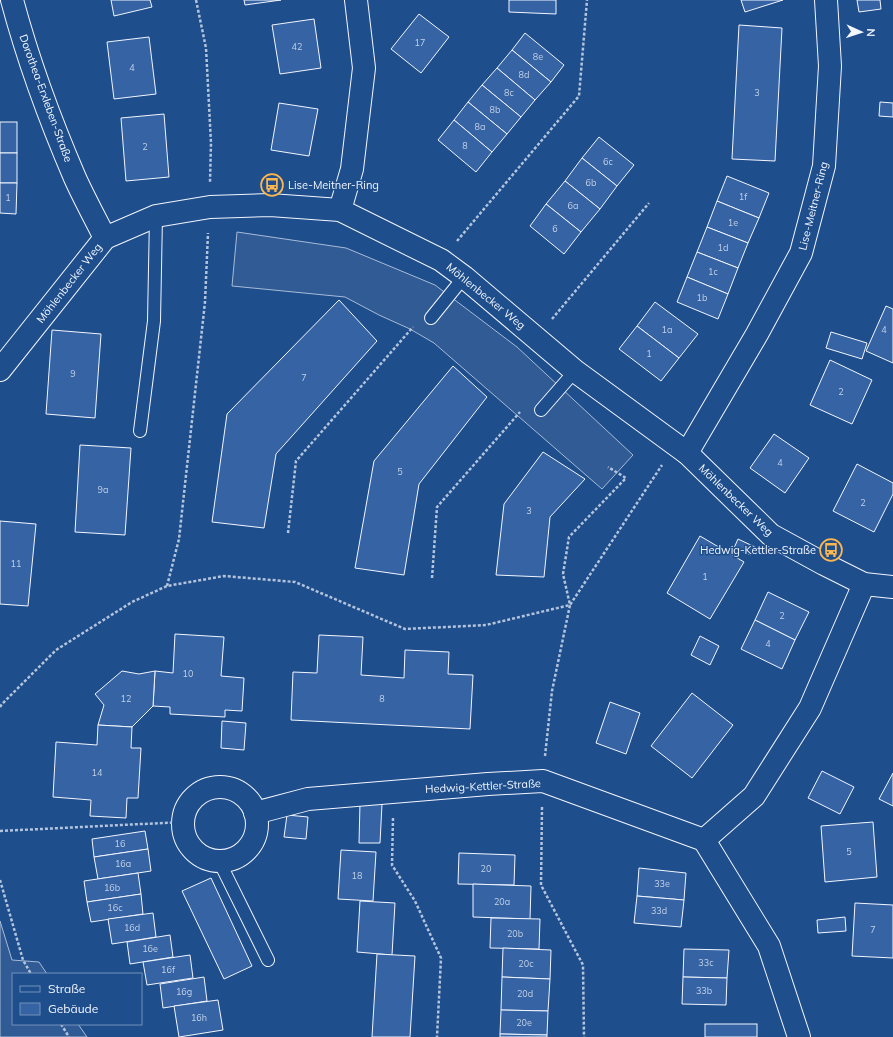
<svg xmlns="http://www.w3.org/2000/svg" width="893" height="1037" font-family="Mulish,sans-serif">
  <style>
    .built { fill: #305b95; stroke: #a8bbd7 }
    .building { fill: #3563a3; stroke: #f2f6ff }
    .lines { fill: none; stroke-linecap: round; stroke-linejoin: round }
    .lane-casing { stroke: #f2f6ff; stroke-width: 14 }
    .street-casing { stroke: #f2f6ff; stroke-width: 24 }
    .path { stroke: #b3c4dc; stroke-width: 2.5; stroke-dasharray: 3 2; stroke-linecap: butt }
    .lane { stroke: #1f4e8c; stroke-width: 12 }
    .street { stroke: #1f4e8c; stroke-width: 22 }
    .labels { text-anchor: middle; stroke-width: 3; stroke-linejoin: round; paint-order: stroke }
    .number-label { font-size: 9px; fill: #c3d1e8 }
    .street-label { font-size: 11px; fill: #f2f6ff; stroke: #1f4e8c }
    .poi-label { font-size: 11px; fill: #f2f6ff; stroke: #1f4e8c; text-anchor: start }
  </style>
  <rect width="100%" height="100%" fill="#1f4e8c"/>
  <g class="built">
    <path d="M237,232L346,248L435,285L517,347L633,455L602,489L434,343L410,329L379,315L345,297L232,286Z"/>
    <path d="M0,921L12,960L39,962L47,974H13V1024H78L87,1037H0Z"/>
  </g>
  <g class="building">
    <path d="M111,0H150L152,7L114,16Z"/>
    <path d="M244,0H281L245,5Z"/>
    <path d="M509,0H556V14L509,12Z"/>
    <path d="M741,0H783L745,12Z"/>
    <path d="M857,0H880L881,9L859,12Z"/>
    <path d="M419,14L449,37L421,73L391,49Z"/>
    <path d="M314,19L321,68L280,74L272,25Z"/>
    <path d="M739,25L782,28L775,161L732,159Z"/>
    <path d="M525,33L564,65L551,82L512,50Z"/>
    <path d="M149,37L156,94L114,99L107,42Z"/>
    <path d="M512,50L551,82L535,100L497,68Z"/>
    <path d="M497,68L535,100L521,117L482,85Z"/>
    <path d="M482,85L521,117L507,134L468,102Z"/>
    <path d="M468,102L507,134L492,152L454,120Z"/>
    <path d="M880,102L893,103V117L879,116Z"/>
    <path d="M279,103L318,109L309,156L271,150Z"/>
    <path d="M164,114L169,177L126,181L121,118Z"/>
    <path d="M454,120L492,152L476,172L438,140Z"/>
    <rect x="0" y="122" width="17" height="31"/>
    <path d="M599,137L634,165L617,186L582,158Z"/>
    <rect x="0" y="153" width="17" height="30"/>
    <path d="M582,158L617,186L600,209L565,181Z"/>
    <path d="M727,176L769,193L759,218L717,201Z"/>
    <path d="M565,181L600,209L581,232L546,204Z"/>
    <path d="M0,183H17L16,214L0,213Z"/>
    <path d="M717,201L759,218L748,243L707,227Z"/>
    <path d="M546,204L581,232L564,254L530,226Z"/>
    <path d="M707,227L748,243L738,268L697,252Z"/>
    <path d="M697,252L738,268L728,294L687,277Z"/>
    <path d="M687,277L728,294L718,319L677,302Z"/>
    <path d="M339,300L377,341L276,454L264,528L212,522L227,414Z"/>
    <path d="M655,302L698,334L679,358L637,326Z"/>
    <path d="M886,306L893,309V363L866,351Z"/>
    <path d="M637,326L679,358L661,381L619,349Z"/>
    <path d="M52,330L101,334L95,418L46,414Z"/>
    <path d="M831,332L867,343L862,359L826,348Z"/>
    <path d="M830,360L872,380L852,424L810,405Z"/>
    <path d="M453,366L487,397L419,484L404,575L355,568L374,461Z"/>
    <path d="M774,434L809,458L785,493L750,468Z"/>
    <path d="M80,445L131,448L125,535L75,532Z"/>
    <path d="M543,452L585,479L550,517L544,577L496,575L504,504Z"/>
    <path d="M857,464L893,483V494L874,532L833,511Z"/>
    <path d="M0,521L36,524L28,606L0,604Z"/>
    <path d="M700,536L744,562L710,619L667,593Z"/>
    <path d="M738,539L755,547L751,555L734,548Z"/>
    <path d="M768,592L809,612L795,640L755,620Z"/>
    <path d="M755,620L795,640L782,669L741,649Z"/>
    <path d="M175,634L224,637L221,676L244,678L242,711L225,710V717L170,714V707L153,706L155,671L173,673Z"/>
    <path d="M319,635L363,637L361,675L404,678L405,650L449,652L448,674L473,675L470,729L291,720L293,672L317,673Z"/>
    <path d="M700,636L719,646L710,665L691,655Z"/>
    <path d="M122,671L139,674L155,671L153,706L132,727L98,725L104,705L95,694Z"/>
    <path d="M692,693L733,725L692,778L651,746Z"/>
    <path d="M610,702L640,713L626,754L596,743Z"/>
    <path d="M222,721L246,723L244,750L221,748Z"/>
    <path d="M98,725L132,727L131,748H141L138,798H127L126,818L90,816L91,800L53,797L56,742L97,745Z"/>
    <path d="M822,771L854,787L840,814L808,798Z"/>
    <path d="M893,773V806L879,799Z"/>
    <path d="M360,803L382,804L380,843H359Z"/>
    <path d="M287,815L308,817L306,839L284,837Z"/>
    <path d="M873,822L877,877L825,882L821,826Z"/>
    <path d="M145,831L148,849L94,857L92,839Z"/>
    <path d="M148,849L151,871L98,879L94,857Z"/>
    <path d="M341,850L376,852L373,901L338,899Z"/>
    <path d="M459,853L515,855L514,885L458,884Z"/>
    <path d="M639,868L686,873L684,900L637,896Z"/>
    <path d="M138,873L141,894L87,902L84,881Z"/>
    <path d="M211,878L252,966L224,979L182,891Z"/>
    <path d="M473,884L531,886L530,919L473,917Z"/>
    <path d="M141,894L143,914L91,922L87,902Z"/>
    <path d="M637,896L684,900L681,927L634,923Z"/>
    <path d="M360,901L395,903L392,955L357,952Z"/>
    <path d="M855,903L893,905V958L852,956Z"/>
    <path d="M153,913L156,937L112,944L108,919Z"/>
    <path d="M845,917L846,931L818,933L817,920Z"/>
    <path d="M491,918L540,919L539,949L490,948Z"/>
    <path d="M170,935L173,957L130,964L127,942Z"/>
    <path d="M503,948L551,950L550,979L502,977Z"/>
    <path d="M684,949L729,950L727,978L683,977Z"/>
    <path d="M377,954L415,956L410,1037H372Z"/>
    <path d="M190,955L193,978L147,985L143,962Z"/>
    <path d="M204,977L207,1001L163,1008L160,984Z"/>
    <path d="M502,977L550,979L548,1011L501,1010Z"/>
    <path d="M683,977L727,978L726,1005L682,1004Z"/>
    <path d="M218,1000L223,1030L179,1037L174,1006Z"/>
    <path d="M501,1010L548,1011L547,1035L500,1034Z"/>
    <rect x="705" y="1024" width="52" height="13"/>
    <path d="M500,1034L547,1035V1037H500Z"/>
  </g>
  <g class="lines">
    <g class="lane-casing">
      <g id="lane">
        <path d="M431,318L464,277"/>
        <path d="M541,410L575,371"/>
        <path d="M140,431L154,321L156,216"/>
        <path d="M219,861L268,960"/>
      </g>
    </g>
    <g class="street-casing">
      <g id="street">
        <path d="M12,0C28,60 50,120 75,178C84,198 95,218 105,238"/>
        <path d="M340,210L352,169L364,68L356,0"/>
        <path d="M0,370L105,238L156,216L210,207L270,205L340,210L441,260L464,277L575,371L687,453L771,535L824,564L864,584L893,587"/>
        <path d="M687,453L757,334L801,253L824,166L830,66L826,0"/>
        <circle cx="220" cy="824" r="37"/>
        <path d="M255,813L308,799L488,784L543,781L704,840L769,946L799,1037"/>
        <path d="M704,840L754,796L810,708L864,584"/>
      </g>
    </g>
    <g class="path">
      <path d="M196,0L206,48L211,143L210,182"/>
      <path d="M457,241L579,96L587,0"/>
      <path d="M552,319L649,203"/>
      <path d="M288,533L296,461L413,327"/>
      <path d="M432,578L437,507L520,412"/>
      <path d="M167,586L179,539L205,302L208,233"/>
      <path d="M0,707L2,704L56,650L132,602L167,586L224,576L295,582L405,629L486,625L570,605L662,465"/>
      <path d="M545,756L552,691L570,605L563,574L569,537L626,478L608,467"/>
      <path d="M542,807L541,885L583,965L584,1037"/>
      <path d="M393,818L392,865L415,901L441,958L437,1037"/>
      <path d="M0,831L183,822"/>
      <path d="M0,880L23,960L31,974"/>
      <path d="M61,1024L69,1037"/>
    </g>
    <use href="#lane" class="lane"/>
    <use href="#street" class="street"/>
  </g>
  <defs>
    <g id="bus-ring" transform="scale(1.15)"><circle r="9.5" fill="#1f4e8c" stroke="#ffb74d" stroke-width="1.5"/><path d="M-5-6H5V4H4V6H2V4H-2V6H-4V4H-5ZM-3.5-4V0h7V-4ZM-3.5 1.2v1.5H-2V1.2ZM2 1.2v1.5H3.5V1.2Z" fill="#ffb74d"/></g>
  </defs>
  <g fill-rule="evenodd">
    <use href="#bus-ring" x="272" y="185"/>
    <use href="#bus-ring" x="831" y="550"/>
  </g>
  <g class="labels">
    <g class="number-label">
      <text x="420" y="46">17</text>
      <text x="297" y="50">42</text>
      <text x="538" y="60">8e</text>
      <text x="132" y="71">4</text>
      <text x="524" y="78">8d</text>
      <text x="509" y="96">8c</text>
      <text x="757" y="96">3</text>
      <text x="495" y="113">8b</text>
      <text x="480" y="130">8a</text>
      <text x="465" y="149">8</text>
      <text x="145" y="150">2</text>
      <text x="608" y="165">6c</text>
      <text x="591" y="186">6b</text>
      <text x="743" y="200">1f</text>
      <text x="8" y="201">1</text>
      <text x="573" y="209">6a</text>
      <text x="733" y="226">1e</text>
      <text x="555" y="232">6</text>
      <text x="723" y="251">1d</text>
      <text x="713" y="275">1c</text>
      <text x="702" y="301">1b</text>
      <text x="667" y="333">1a</text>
      <text x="884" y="333">4</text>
      <text x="649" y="357">1</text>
      <text x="73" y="377">9</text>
      <text x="304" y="381">7</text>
      <text x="841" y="395">2</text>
      <text x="780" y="466">4</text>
      <text x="400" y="475">5</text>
      <text x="103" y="493">9a</text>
      <text x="863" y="506">2</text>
      <text x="529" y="514">3</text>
      <text x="16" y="567">11</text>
      <text x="705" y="580">1</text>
      <text x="782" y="619">2</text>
      <text x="768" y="647">4</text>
      <text x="188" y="677">10</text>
      <text x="126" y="702">12</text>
      <text x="382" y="702">8</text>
      <text x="97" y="776">14</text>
      <text x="120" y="847">16</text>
      <text x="849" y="855">5</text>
      <text x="123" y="867">16a</text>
      <text x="486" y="872">20</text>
      <text x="357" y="879">18</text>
      <text x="662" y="887">33e</text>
      <text x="112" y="891">16b</text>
      <text x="502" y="905">20a</text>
      <text x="115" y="911">16c</text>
      <text x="659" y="914">33d</text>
      <text x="132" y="931">16d</text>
      <text x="873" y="933">7</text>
      <text x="515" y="937">20b</text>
      <text x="150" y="952">16e</text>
      <text x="706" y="966">33c</text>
      <text x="526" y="967">20c</text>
      <text x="168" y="973">16f</text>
      <text x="704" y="994">33b</text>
      <text x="184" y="995">16g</text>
      <text x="525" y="997">20d</text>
      <text x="199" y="1021">16h</text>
      <text x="524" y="1026">20e</text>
    </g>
    <g class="street-label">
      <text transform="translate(46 98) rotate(70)" y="4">Dorothea-Erxleben-Straße</text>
      <text transform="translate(813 206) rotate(-76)" y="4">Lise-Meitner-Ring</text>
      <text transform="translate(69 283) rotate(-52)" y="4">Möhlenbecker Weg</text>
      <text transform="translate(486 296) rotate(39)" y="4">Möhlenbecker Weg</text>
      <text transform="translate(736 500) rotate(44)" y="4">Möhlenbecker Weg</text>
      <text transform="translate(483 786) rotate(-3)" y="4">Hedwig-Kettler-Straße</text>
    </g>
    <g class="poi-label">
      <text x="288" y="189">Lise-Meitner-Ring</text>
      <text x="816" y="554" text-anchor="end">Hedwig-Kettler-Straße</text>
    </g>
  </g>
  <rect x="12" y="973" width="130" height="52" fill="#1f4e8c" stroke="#7391ba"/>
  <rect x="20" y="986" width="20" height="6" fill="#1f4e8c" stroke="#7391ba"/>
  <text x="48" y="993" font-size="12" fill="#f2f6ff">Straße</text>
  <rect x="20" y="1003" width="20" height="12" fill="#3563a3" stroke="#7391ba"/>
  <text x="48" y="1013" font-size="12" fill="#f2f6ff">Gebäude</text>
  <g transform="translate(861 32) rotate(93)" stroke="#1f4e8c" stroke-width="3" paint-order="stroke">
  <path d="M0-3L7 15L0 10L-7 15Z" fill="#f2f6ff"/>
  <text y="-6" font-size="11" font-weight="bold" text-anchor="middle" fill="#f2f6ff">N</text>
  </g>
</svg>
